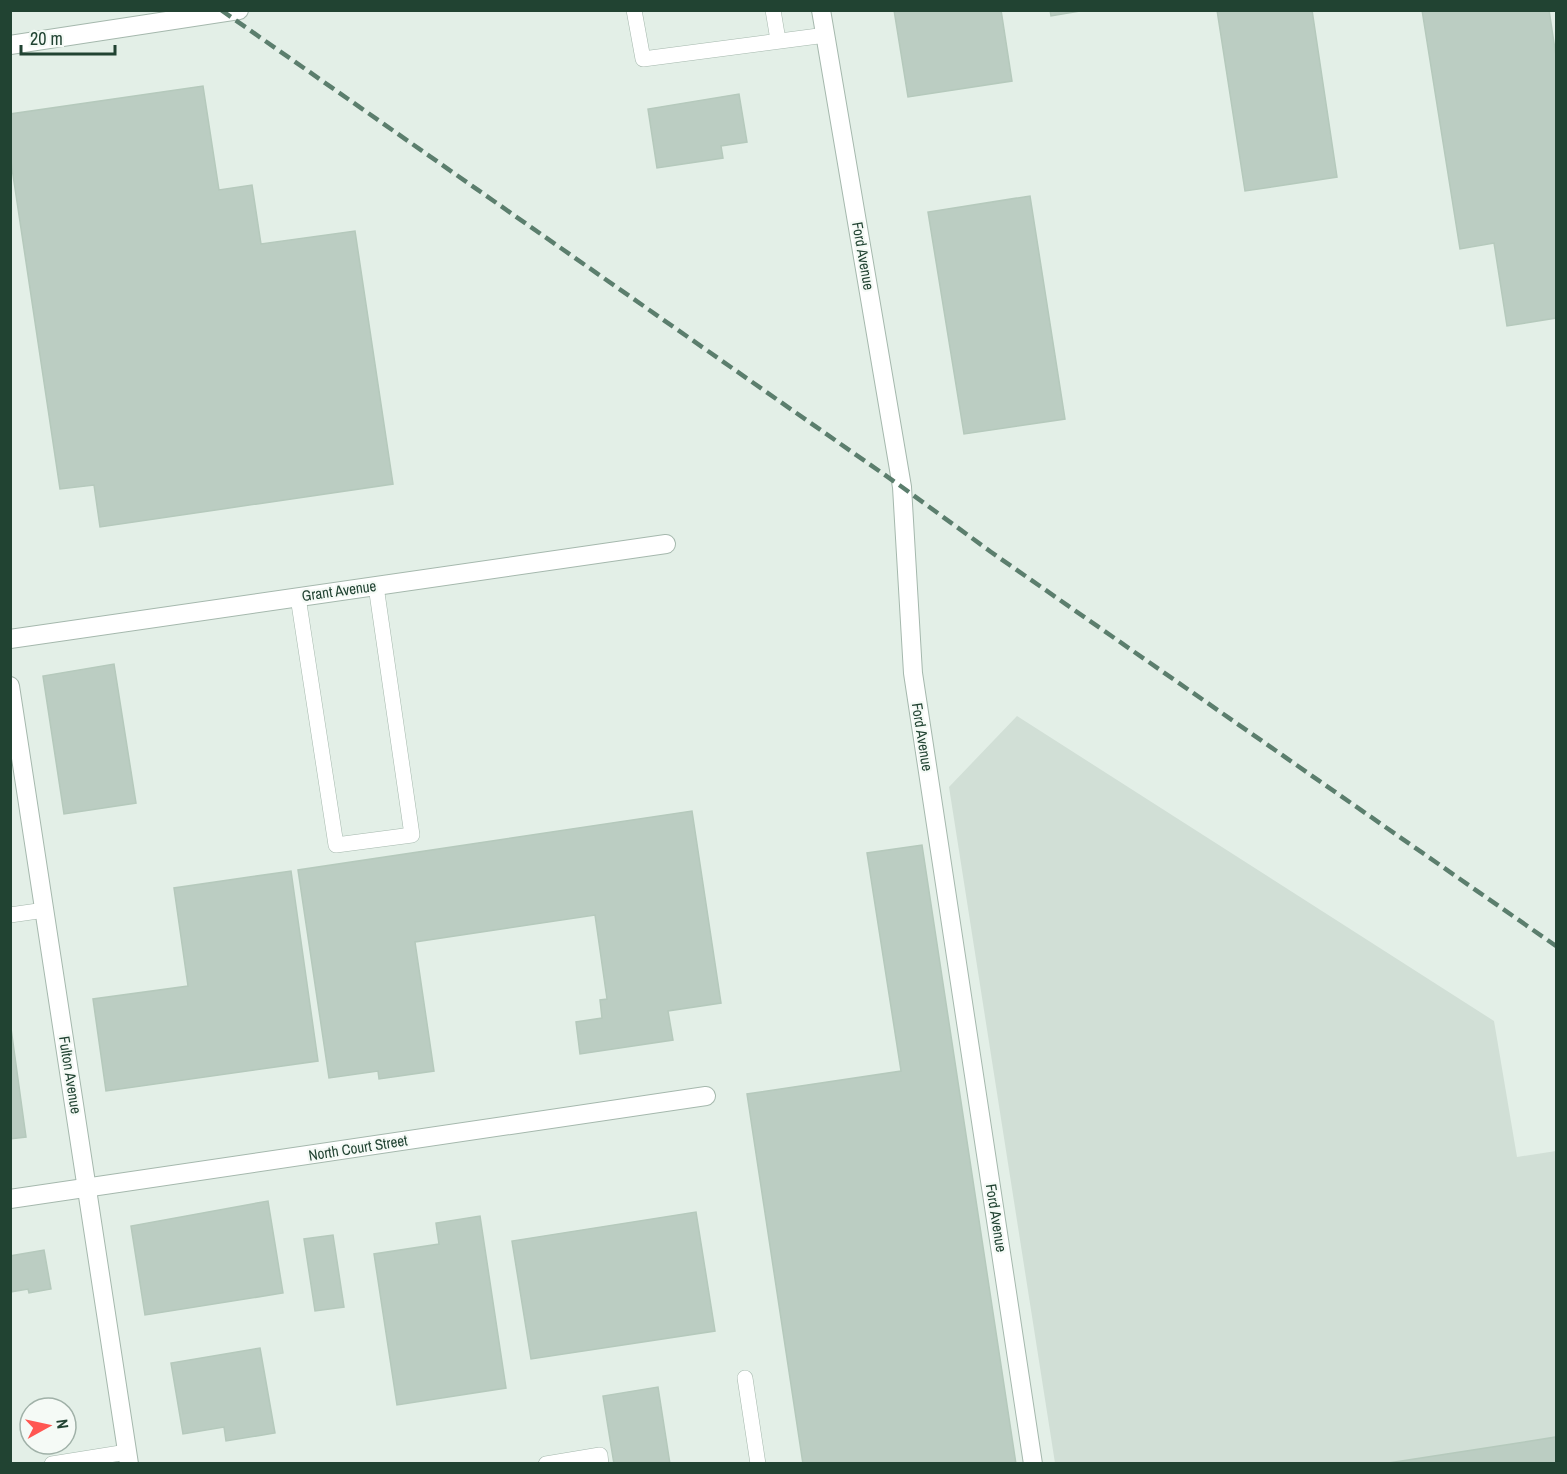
<svg xmlns="http://www.w3.org/2000/svg" width="1567" height="1474" font-family="'Archivo Narrow',sans-serif">
  <style>
    .built { fill: #d1dfd6 }
    .building { fill: #bbcdc2; stroke: #b5c9bc; stroke-width: 1.5 }
    .lines { fill: none; stroke-linecap: round; stroke-linejoin: round }
    .service-casing { stroke: #a5b8ad; stroke-width: 16 }
    .minor-casing { stroke: #a5b8ad; stroke-width: 20 }
    .tertiary-casing { stroke: #a5b8ad; stroke-width: 20 }
    .service { stroke: #fff; stroke-width: 15 }
    .minor { stroke: #fff; stroke-width: 18 }
    .tertiary { stroke: #fff; stroke-width: 18 }
    .rail { stroke: #5b7e6d; stroke-width: 4.5; stroke-dasharray: 12 6; stroke-linecap: butt }
    .labels { text-anchor: middle; stroke-width: 4.5; stroke-linejoin: round; paint-order: stroke }
    .street-label { font-size: 15px; fill: #214332; stroke: #f5faf6 }
  </style>
  <rect width="100%" height="100%" fill="#e3efe7"/>
  <path class="built" d="M1017,716L1494,1021L1517,1157L1556,1151V1463H1055L949,787Z"/>
  <g class="building">
    <path d="M894,10H1001L1012,81L908,97Z"/>
    <path d="M1050,10H1086L1051,16Z"/>
    <path d="M1217,10H1312L1337,177L1245,191Z"/>
    <path d="M1422,10H1549L1556,56V318L1507,326L1494,243L1460,249Z"/>
    <path d="M203,86L219,190L252,185L261,244L355,231L393,484L100,527L94,485L60,489L10,155V114Z"/>
    <path d="M739,94L747,142L721,146L723,158L657,168L648,109Z"/>
    <path d="M1030,196L1065,419L964,434L928,212Z"/>
    <path d="M114,664L136,803L64,814L43,676Z"/>
    <path d="M692,811L721,1003L668,1011L673,1040L580,1054L576,1022L602,1018L600,1000L607,999L595,915L415,942L434,1071L379,1079L378,1071L329,1078L298,870Z"/>
    <path d="M922,845L1016,1464H803L747,1094L901,1071L867,853Z"/>
    <path d="M291,871L318,1061L106,1091L93,999L188,986L174,888Z"/>
    <path d="M10,1021L26,1137L10,1139Z"/>
    <path d="M268,1201L283,1293L145,1315L131,1226Z"/>
    <path d="M696,1212L715,1331L531,1359L512,1241Z"/>
    <path d="M480,1216L506,1388L397,1405L374,1254L439,1244L436,1223Z"/>
    <path d="M333,1235L344,1307L315,1311L304,1239Z"/>
    <path d="M44,1250L51,1289L29,1293L28,1289L10,1292V1256Z"/>
    <path d="M260,1348L275,1433L226,1441L224,1427L183,1434L171,1363Z"/>
    <path d="M658,1387L670,1464H614L603,1396Z"/>
    <path d="M1556,1437V1464H1382Z"/>
  </g>
  <g class="lines">
    <g class="service-casing">
      <g id="service">
        <path d="M634,10L643,59L826,35"/>
        <path d="M773,10L778,40"/>
        <path d="M298,597L336,845L412,835L376,586"/>
        <path d="M10,915L45,910"/>
        <path d="M745,1378L758,1464"/>
        <path d="M52,1464L127,1452"/>
        <path d="M546,1464L600,1455L601,1464"/>
      </g>
    </g>
    <g class="minor-casing">
      <g id="minor">
        <path d="M821,10L902,487L913,673L1033,1464"/>
        <path d="M10,639L666,544"/>
        <path d="M10,1199L706,1096"/>
      </g>
    </g>
    <g class="tertiary-casing">
      <g id="tertiary">
        <path d="M10,45L239,10"/>
        <path d="M10,686L129,1464"/>
      </g>
    </g>
    <use href="#service" class="service"/>
    <use href="#minor" class="minor"/>
    <use href="#tertiary" class="tertiary"/>
    <path class="rail" d="M221,10L902,487L991,552L1556,946"/>
  </g>
  <g class="labels">
    <g class="street-label">
      <text transform="translate(863 256) rotate(80)" y="5">Ford Avenue</text>
      <text transform="translate(339 591) rotate(-8)" y="5">Grant Avenue</text>
      <text transform="translate(922 737) rotate(81)" y="5">Ford Avenue</text>
      <text transform="translate(70 1075) rotate(81)" y="5">Fulton Avenue</text>
      <text transform="translate(358 1148) rotate(-9)" y="5">North Court Street</text>
      <text transform="translate(996 1218) rotate(81)" y="5">Ford Avenue</text>
    </g>
  </g>
  <rect width="1567" height="1474" fill="none" stroke="#214332" stroke-width="24"/>
  <g transform="translate(48 1426) rotate(82)"><circle r="28" fill="#f5faf6" stroke="#a0b1a8" stroke-width="1.5"/>
  <path d="M0-4.5L10 22L0 15L-10 22Z" fill="#ff5651"/>
  <text y="-9" font-size="16" font-weight="bold" text-anchor="middle" fill="#214332">N</text>
  </g>
  <path d="M21 45v9h94v-9" fill="none" stroke="#214332" stroke-width="3"/>
  <text x="30" y="45" font-size="18" fill="#214332" stroke="#f5faf6" stroke-width="4.5" paint-order="stroke">20 m</text>
</svg>
